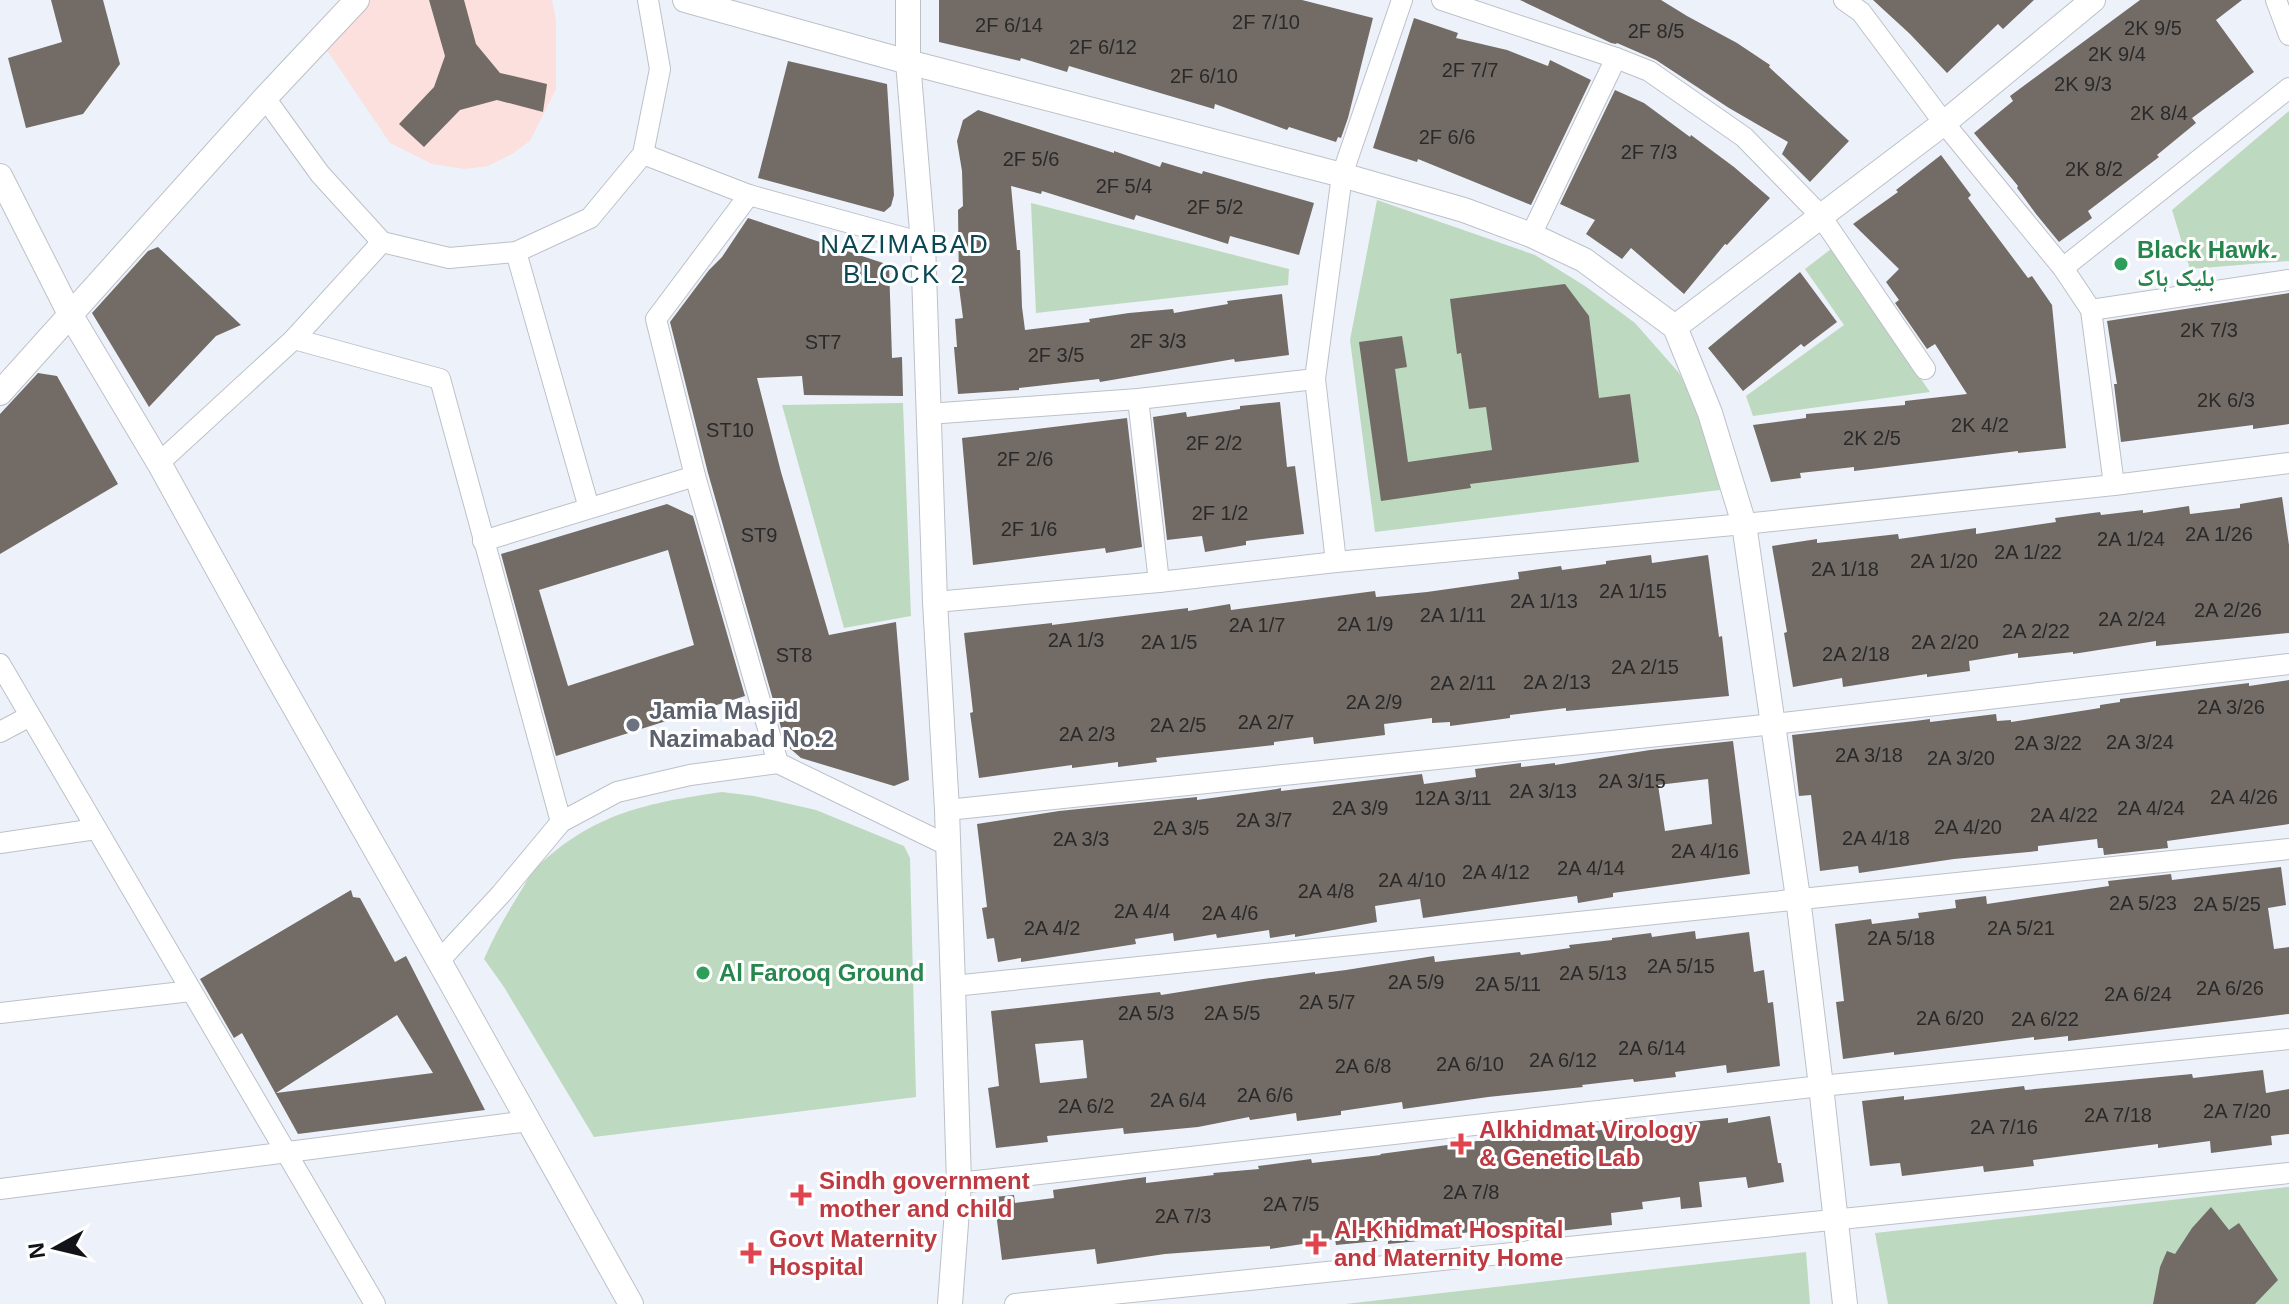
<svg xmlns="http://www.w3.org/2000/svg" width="2289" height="1304" font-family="Helvetica,'Noto Naskh Arabic',sans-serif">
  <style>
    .commercial { fill: #fbe0dd }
    .green { fill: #bdd9bf }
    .building { fill: #736c66; fill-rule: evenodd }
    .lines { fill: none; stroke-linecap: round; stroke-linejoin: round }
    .minor-casing { stroke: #bcc0c9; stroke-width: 22 }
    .tertiary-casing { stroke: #bcc0c9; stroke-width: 26 }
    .minor { stroke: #fff; stroke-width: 20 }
    .tertiary { stroke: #fff; stroke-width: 24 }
    .leisure-dot { fill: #2e9e5b; stroke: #fff; stroke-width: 3 }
    .worship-dot { fill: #6b7280; stroke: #fff; stroke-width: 3 }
    .health-dot { fill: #e0444e; stroke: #fff; stroke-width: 3 }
    .labels { text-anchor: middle; stroke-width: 6; stroke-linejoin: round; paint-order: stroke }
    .number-label { font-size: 20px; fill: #2a2a2b }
    .leisure-label { font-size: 24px; font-weight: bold; fill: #27864d; stroke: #fff; text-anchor: start }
    .worship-label { font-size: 24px; font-weight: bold; fill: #5b616d; stroke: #fff; text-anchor: start }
    .health-label { font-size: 24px; font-weight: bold; fill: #be3a42; stroke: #fff; text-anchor: start }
    .neighbourhood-label { font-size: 26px; letter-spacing: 2px; fill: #0c4853; stroke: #fff }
  </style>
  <rect width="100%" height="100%" fill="#edf2fa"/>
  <path class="commercial" d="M357,0H552L556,20V89L530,141L512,154L488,166L465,169L432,164L390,143L320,40Z"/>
  <g class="green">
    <path d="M2289,111V261L2190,269L2172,210Z"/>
    <path d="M1377,200L1535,255L1585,286L1635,323L1679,373L1706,426L1720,490L1375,532L1350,340Z"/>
    <path d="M1031,203L1289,269L1288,285L1036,313Z"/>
    <path d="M1831,249L1930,392L1753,416L1746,396L1844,325L1805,269Z"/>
    <path d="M903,403L911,616L844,628L782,405Z"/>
    <path d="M722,792L754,796L816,810L904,846L910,858L916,1097L594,1137L504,987L484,959C494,936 506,915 519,894C525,885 529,875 536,868C593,813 647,803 722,792Z"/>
    <path d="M2289,1187V1304H1888L1875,1233Z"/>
    <path d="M1806,1252L1810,1304H1345Z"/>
  </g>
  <g class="building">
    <path d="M51,0H103L120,64L83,114L26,128L8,58L62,42Z"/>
    <path d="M429,0H464L476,44L500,73L547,84L543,112L497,100L460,110L424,147L399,124L434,87L445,56Z"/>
    <path d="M939,0H1302L1373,18L1348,118L1341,138L1338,137L1336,142L1289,127L1287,130L1215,104L1214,109L1069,66L1067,72L1021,58L1020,61L939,42Z"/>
    <path d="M1520,0H1661L1687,16L1737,43L1770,65L1769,67L1849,141L1810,182L1782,154L1788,142L1729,108L1656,60L1617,43L1616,44L1611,43Z"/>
    <path d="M1873,0H2034L2003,29L1998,24L1947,73L1910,34Z"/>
    <path d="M2140,0H2242L2216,20L2254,72L2192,118L2196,123L2157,155L2159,157L2088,211L2092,218L2059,242L2036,214L2017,188L2018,186L1974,133L2013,101L2010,96Z"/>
    <path d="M1414,18L1458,33L1456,38L1507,50L1548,66L1550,60L1591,80L1531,205L1418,159L1417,162L1373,148Z"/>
    <path d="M788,61L887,84L894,195L891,206L884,212L758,178Z"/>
    <path d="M1615,90L1644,103L1690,137L1691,135L1734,167L1770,198L1727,245L1725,244L1684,294L1631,248L1622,259L1586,234L1595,220L1560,204Z"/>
    <path d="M978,110L1114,153V151L1160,167L1162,162L1202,174L1203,171L1314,203L1299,255L1230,236L1228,244L1136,215L1134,220L1042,191L1041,194L1011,186L1017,250H1020L1022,307L1025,330L1090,322L1089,319L1129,313L1173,309L1174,313L1228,304L1227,301L1282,294L1289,355L1235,362L1234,359L1100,382L1099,379L1019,388V390L958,394L954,347H957L955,319L963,318L959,287L958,210L963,206L962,171L957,141L963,120Z"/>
    <path d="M1941,155L1971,195L1968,198L2028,278L2032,276L2052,305L2066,448L2018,453V451L1854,471V467L1800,473L1801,478L1771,482L1753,425L1806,418V414L1905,405V401L1967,394L1935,344L1927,349L1895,303L1899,300L1886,282L1899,269L1853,224L1898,192L1896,190Z"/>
    <path d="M748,218L889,265L892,358L902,357L903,396L804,395L802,376L757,378L781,472L829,635L896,622L909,780L894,786L801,758L786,745L708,473L670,322L709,270L722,257Z"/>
    <path d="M158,247L241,325L216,336L149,407L92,313L148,251Z"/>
    <path d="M1800,272L1837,322L1804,347L1801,344L1743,391L1708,348Z"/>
    <path d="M1565,284L1589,316L1599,398L1630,394L1639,462L1470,484L1471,488L1381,501L1359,342L1402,336L1407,367L1395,369L1408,462L1492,450L1486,407L1469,409L1461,353L1457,354L1450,299Z"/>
    <path d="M2289,293V424L2253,429V425L2121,442L2114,384H2117L2107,321Z"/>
    <path d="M38,373L57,376L118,484L0,554V414Z"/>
    <path d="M1280,402L1287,467L1295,466L1304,534L1246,541V545L1205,552L1202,536L1167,540L1153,417L1186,412L1187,417L1240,409V406Z"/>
    <path d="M1127,418L1142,547L1106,553L1105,548L973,565L962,438Z"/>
    <path d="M2282,497L2289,545V633L2156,646V641L2073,654V652L2018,658V653L1969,661L1970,671L1927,677V674L1843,687L1842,678L1793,687L1784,633L1787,632L1772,546L1817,539V543L1898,534L1899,539L1976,528V534L2056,522L2055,518L2100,512L2101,515L2143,510V513L2189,506L2190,514L2240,508V504Z"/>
    <path d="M667,504L693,516L745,696L556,756L501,554ZM668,550L694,645L568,686L539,590Z"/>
    <path d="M1651,555L1652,563L1708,555L1719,637L1722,636L1729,696L1566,711V708L1510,715V718L1450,726V722L1432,723V718L1384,724L1385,735L1314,744L1313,737L1274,742V745L1156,758L1157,762L1118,767V762L1072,768V765L979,778L970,713L973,712L964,633L1052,623V625L1188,608V611L1230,604L1231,610L1375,591L1376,597L1427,592L1519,579L1518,572L1561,566L1562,570L1606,564V561Z"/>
    <path d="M2289,680V824L2167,841L2168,848L2104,855L2103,848H2098L2097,839L2038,846V851L1954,859L1859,873L1858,866L1820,871L1811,795L1799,796L1792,735L1915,721L1930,719V722L1996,714L1997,721L2011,720V722L2100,708V705L2120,702V699L2249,683V686Z"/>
    <path d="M1733,741L1750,874L1613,893V897L1578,903L1577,896L1423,918L1420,899L1375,906L1377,922L1295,937V934L1270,938L1269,930L1217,938L1216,934L1174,941L1173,933L1135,939L1136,944L1021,962V958L998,962L994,938L987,939L982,908L987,907L977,824L1059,811L1197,797V800L1277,789L1281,788V791L1422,774L1424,784L1476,777L1475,769L1490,767L1521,763V767L1555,763V765L1650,750ZM1708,779L1712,824L1665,831L1658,785Z"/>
    <path d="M2281,867L2286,905L2268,908L2274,949L2289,947V1014L2068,1041V1036L2034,1040V1037L1894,1055V1052L1843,1059L1836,1002L1844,1001L1835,924L1871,919L1872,924L1919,918L1918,913L1956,908L1955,900L1986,896L1987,904L2109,886L2108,881L2171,874L2172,880Z"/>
    <path d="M351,890L353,897L360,898L395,962L406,956L485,1110L298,1134L242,1033L234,1038L200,979ZM397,1015L433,1073L276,1093Z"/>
    <path d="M1695,931L1696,939L1749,932L1754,972L1764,970L1768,1003L1773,1002L1780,1066L1727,1073L1726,1065L1675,1072L1676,1077L1634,1082L1633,1079L1582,1085L1583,1087L1488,1097L1403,1109L1402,1102L1341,1111V1115L1297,1121L1296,1113L1250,1120L1249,1117L1198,1127L1124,1134L1123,1128L1047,1136L1048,1142L996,1148L988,1088L999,1086L991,1011L1160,992L1161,995L1249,981L1315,972V974L1346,970L1434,956L1435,962L1520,952L1521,955L1570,948L1569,945L1612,940V938L1651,933L1652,937ZM1083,1040L1087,1078L1040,1083L1035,1044Z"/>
    <path d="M2263,1070L2266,1093L2289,1089V1134L2271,1136L2272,1145L2211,1153L2210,1141L2158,1148V1144L2033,1160L2034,1166L1984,1172L1983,1166L1902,1176L1900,1163L1870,1166L1862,1101L1904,1096V1100L2024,1086L2025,1090L2192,1074L2193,1078Z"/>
    <path d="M1770,1116L1778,1163H1781L1784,1182L1748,1188L1746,1177L1699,1182L1702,1207L1681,1209L1680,1197L1642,1202L1643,1209L1611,1213L1612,1225L1559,1231L1558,1223L1513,1231V1227L1438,1236V1239L1388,1244V1240L1336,1245L1335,1239L1270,1249V1246L1165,1254L1097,1264L1095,1249L1002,1260L994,1197L1014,1195L1015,1203L1054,1198L1053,1190L1146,1177V1183L1214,1175L1213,1173L1259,1169L1258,1166L1311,1159L1312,1163L1381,1155L1380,1154L1538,1133V1138L1656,1123V1126L1728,1118V1123Z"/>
    <path d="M2211,1207L2229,1230L2239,1223L2278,1280L2255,1304H2153L2160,1267L2167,1251L2175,1254L2192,1228Z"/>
  </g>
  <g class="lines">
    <g class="minor-casing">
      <g id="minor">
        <path d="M1442,0L1616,58L1649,71L1744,137L1820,215L1925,369"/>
        <path d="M1844,0L1861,12L1944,123L2063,268L2091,310L2114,485"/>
        <path d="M2276,0L2289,35"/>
        <path d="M265,98L320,174L382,242L449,258L516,252L590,218L643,154L660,69L648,0"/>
        <path d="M643,154L749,195L923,243"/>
        <path d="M749,195L656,319L695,476L778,763"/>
        <path d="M1531,235L1616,58"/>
        <path d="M516,252L589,508"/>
        <path d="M2063,268L2289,88"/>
        <path d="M2091,310L2289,280"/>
        <path d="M294,339L440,379L561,822"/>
        <path d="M1138,399L1159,582"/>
        <path d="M928,414L1138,399L1315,379"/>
        <path d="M159,463L294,339L382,242"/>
        <path d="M483,541L695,476"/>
        <path d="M1336,562L1315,379L1342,175L1402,0"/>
        <path d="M935,602L1159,582L1336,562L1744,524L2114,485L2289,463"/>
        <path d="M0,664L375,1304"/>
        <path d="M0,732L30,716"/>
        <path d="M947,810L1774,724L2289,664"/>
        <path d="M0,843L96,829"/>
        <path d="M439,961L501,894L561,822L617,792L690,775L778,763L947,845"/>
        <path d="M953,986L2289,849"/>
        <path d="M0,1013L191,991"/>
        <path d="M959,1183L1821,1086L2289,1039"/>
        <path d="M0,1189L529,1121"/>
        <path d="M1015,1304L2289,1173"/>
      </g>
    </g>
    <g class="tertiary-casing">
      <g id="tertiary">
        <path d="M685,0L908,62L1342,175L1464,210L1531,235L1584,260L1675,327L1710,413L1744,524L1798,898L1821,1086L1845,1304"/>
        <path d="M908,0V62L923,243L935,602L947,810L953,986L959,1183L950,1304"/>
        <path d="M0,176L70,314L159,463L274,671L439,961L631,1304"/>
        <path d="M1675,327L1944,123L2093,0"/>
        <path d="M0,393L265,98L357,0"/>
      </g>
    </g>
    <use href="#minor" class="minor"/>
    <use href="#tertiary" class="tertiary"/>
  </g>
  <g class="leisure-dot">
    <circle cx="2121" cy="264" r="8"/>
    <circle cx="703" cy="973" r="8"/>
  </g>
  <circle class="worship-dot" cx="633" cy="725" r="8"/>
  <g class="health-dot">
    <path d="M1457 1132h8v8h8v8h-8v8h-8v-8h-8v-8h8z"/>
    <path d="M797 1183h8v8h8v8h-8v8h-8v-8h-8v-8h8z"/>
    <path d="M1312 1232h8v8h8v8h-8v8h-8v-8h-8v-8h8z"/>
    <path d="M747 1241h8v8h8v8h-8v8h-8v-8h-8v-8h8z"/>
  </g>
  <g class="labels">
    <g class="number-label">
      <text x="1266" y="29">2F 7/10</text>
      <text x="1009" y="32">2F 6/14</text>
      <text x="2153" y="35">2K 9/5</text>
      <text x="1656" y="38">2F 8/5</text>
      <text x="1103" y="54">2F 6/12</text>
      <text x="2117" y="61">2K 9/4</text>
      <text x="1470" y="77">2F 7/7</text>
      <text x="1204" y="83">2F 6/10</text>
      <text x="2083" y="91">2K 9/3</text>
      <text x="2159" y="120">2K 8/4</text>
      <text x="1447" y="144">2F 6/6</text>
      <text x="1649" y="159">2F 7/3</text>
      <text x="1031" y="166">2F 5/6</text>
      <text x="2094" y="176">2K 8/2</text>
      <text x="1124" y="193">2F 5/4</text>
      <text x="1215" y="214">2F 5/2</text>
      <text x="2209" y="337">2K 7/3</text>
      <text x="1158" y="348">2F 3/3</text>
      <text x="823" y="349">ST7</text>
      <text x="1056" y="362">2F 3/5</text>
      <text x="2226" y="407">2K 6/3</text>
      <text x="1980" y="432">2K 4/2</text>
      <text x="730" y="437">ST10</text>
      <text x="1872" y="445">2K 2/5</text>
      <text x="1214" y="450">2F 2/2</text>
      <text x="1025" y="466">2F 2/6</text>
      <text x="1220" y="520">2F 1/2</text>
      <text x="1029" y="536">2F 1/6</text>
      <text x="2219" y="541">2A 1/26</text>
      <text x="759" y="542">ST9</text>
      <text x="2131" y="546">2A 1/24</text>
      <text x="2028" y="559">2A 1/22</text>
      <text x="1944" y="568">2A 1/20</text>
      <text x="1845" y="576">2A 1/18</text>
      <text x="1633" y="598">2A 1/15</text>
      <text x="1544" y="608">2A 1/13</text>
      <text x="2228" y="617">2A 2/26</text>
      <text x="1453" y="622">2A 1/11</text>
      <text x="2132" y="626">2A 2/24</text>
      <text x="1365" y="631">2A 1/9</text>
      <text x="1257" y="632">2A 1/7</text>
      <text x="2036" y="638">2A 2/22</text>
      <text x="1076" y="647">2A 1/3</text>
      <text x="1169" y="649">2A 1/5</text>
      <text x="1945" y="649">2A 2/20</text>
      <text x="1856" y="661">2A 2/18</text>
      <text x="794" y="662">ST8</text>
      <text x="1645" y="674">2A 2/15</text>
      <text x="1557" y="689">2A 2/13</text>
      <text x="1463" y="690">2A 2/11</text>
      <text x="1374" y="709">2A 2/9</text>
      <text x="2231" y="714">2A 3/26</text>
      <text x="1266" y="729">2A 2/7</text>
      <text x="1178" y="732">2A 2/5</text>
      <text x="1087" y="741">2A 2/3</text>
      <text x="2140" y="749">2A 3/24</text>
      <text x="2048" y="750">2A 3/22</text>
      <text x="1869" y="762">2A 3/18</text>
      <text x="1961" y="765">2A 3/20</text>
      <text x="1632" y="788">2A 3/15</text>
      <text x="1543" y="798">2A 3/13</text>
      <text x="2244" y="804">2A 4/26</text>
      <text x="1453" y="805">12A 3/11</text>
      <text x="1360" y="815">2A 3/9</text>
      <text x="2151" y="815">2A 4/24</text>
      <text x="2064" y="822">2A 4/22</text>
      <text x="1264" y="827">2A 3/7</text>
      <text x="1968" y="834">2A 4/20</text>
      <text x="1181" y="835">2A 3/5</text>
      <text x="1876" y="845">2A 4/18</text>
      <text x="1081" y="846">2A 3/3</text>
      <text x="1705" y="858">2A 4/16</text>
      <text x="1591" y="875">2A 4/14</text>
      <text x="1496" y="879">2A 4/12</text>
      <text x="1412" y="887">2A 4/10</text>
      <text x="1326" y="898">2A 4/8</text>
      <text x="2143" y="910">2A 5/23</text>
      <text x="2227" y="911">2A 5/25</text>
      <text x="1142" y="918">2A 4/4</text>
      <text x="1230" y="920">2A 4/6</text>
      <text x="1052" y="935">2A 4/2</text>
      <text x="2021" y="935">2A 5/21</text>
      <text x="1901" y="945">2A 5/18</text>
      <text x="1681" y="973">2A 5/15</text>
      <text x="1593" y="980">2A 5/13</text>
      <text x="1416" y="989">2A 5/9</text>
      <text x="1508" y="991">2A 5/11</text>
      <text x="2230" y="995">2A 6/26</text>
      <text x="2138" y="1001">2A 6/24</text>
      <text x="1327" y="1009">2A 5/7</text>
      <text x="1146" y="1020">2A 5/3</text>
      <text x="1232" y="1020">2A 5/5</text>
      <text x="1950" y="1025">2A 6/20</text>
      <text x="2045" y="1026">2A 6/22</text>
      <text x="1652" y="1055">2A 6/14</text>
      <text x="1563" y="1067">2A 6/12</text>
      <text x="1470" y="1071">2A 6/10</text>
      <text x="1363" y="1073">2A 6/8</text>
      <text x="1265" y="1102">2A 6/6</text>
      <text x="1178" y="1107">2A 6/4</text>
      <text x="1086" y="1113">2A 6/2</text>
      <text x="2237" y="1118">2A 7/20</text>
      <text x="2118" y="1122">2A 7/18</text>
      <text x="2004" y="1134">2A 7/16</text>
      <text x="1471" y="1199">2A 7/8</text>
      <text x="1291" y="1211">2A 7/5</text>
      <text x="1183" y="1223">2A 7/3</text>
    </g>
    <g class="leisure-label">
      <text x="2137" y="258">Black Hawk۔<tspan x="2137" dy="28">بلیک ہاک</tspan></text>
      <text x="719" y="981">Al Farooq Ground</text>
    </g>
    <g class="worship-label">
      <text x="649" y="719">Jamia Masjid<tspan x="649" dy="28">Nazimabad No.2</tspan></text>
    </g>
    <g class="health-label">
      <text x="1479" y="1138">Alkhidmat Virology<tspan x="1479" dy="28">&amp; Genetic Lab</tspan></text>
      <text x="819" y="1189">Sindh government<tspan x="819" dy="28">mother and child</tspan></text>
      <text x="1334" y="1238">Al-Khidmat Hospital<tspan x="1334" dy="28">and Maternity Home</tspan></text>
      <text x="769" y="1247">Govt Maternity<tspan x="769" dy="28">Hospital</tspan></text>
    </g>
    <g class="neighbourhood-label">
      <text x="905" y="253">NAZIMABAD<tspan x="905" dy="30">BLOCK 2</tspan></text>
    </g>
  </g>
  <g transform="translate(56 1248) rotate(262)" stroke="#ffffff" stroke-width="6" paint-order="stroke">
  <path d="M0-6L14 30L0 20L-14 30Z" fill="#121417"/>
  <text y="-12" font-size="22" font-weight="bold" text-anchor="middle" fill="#121417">N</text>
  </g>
</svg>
